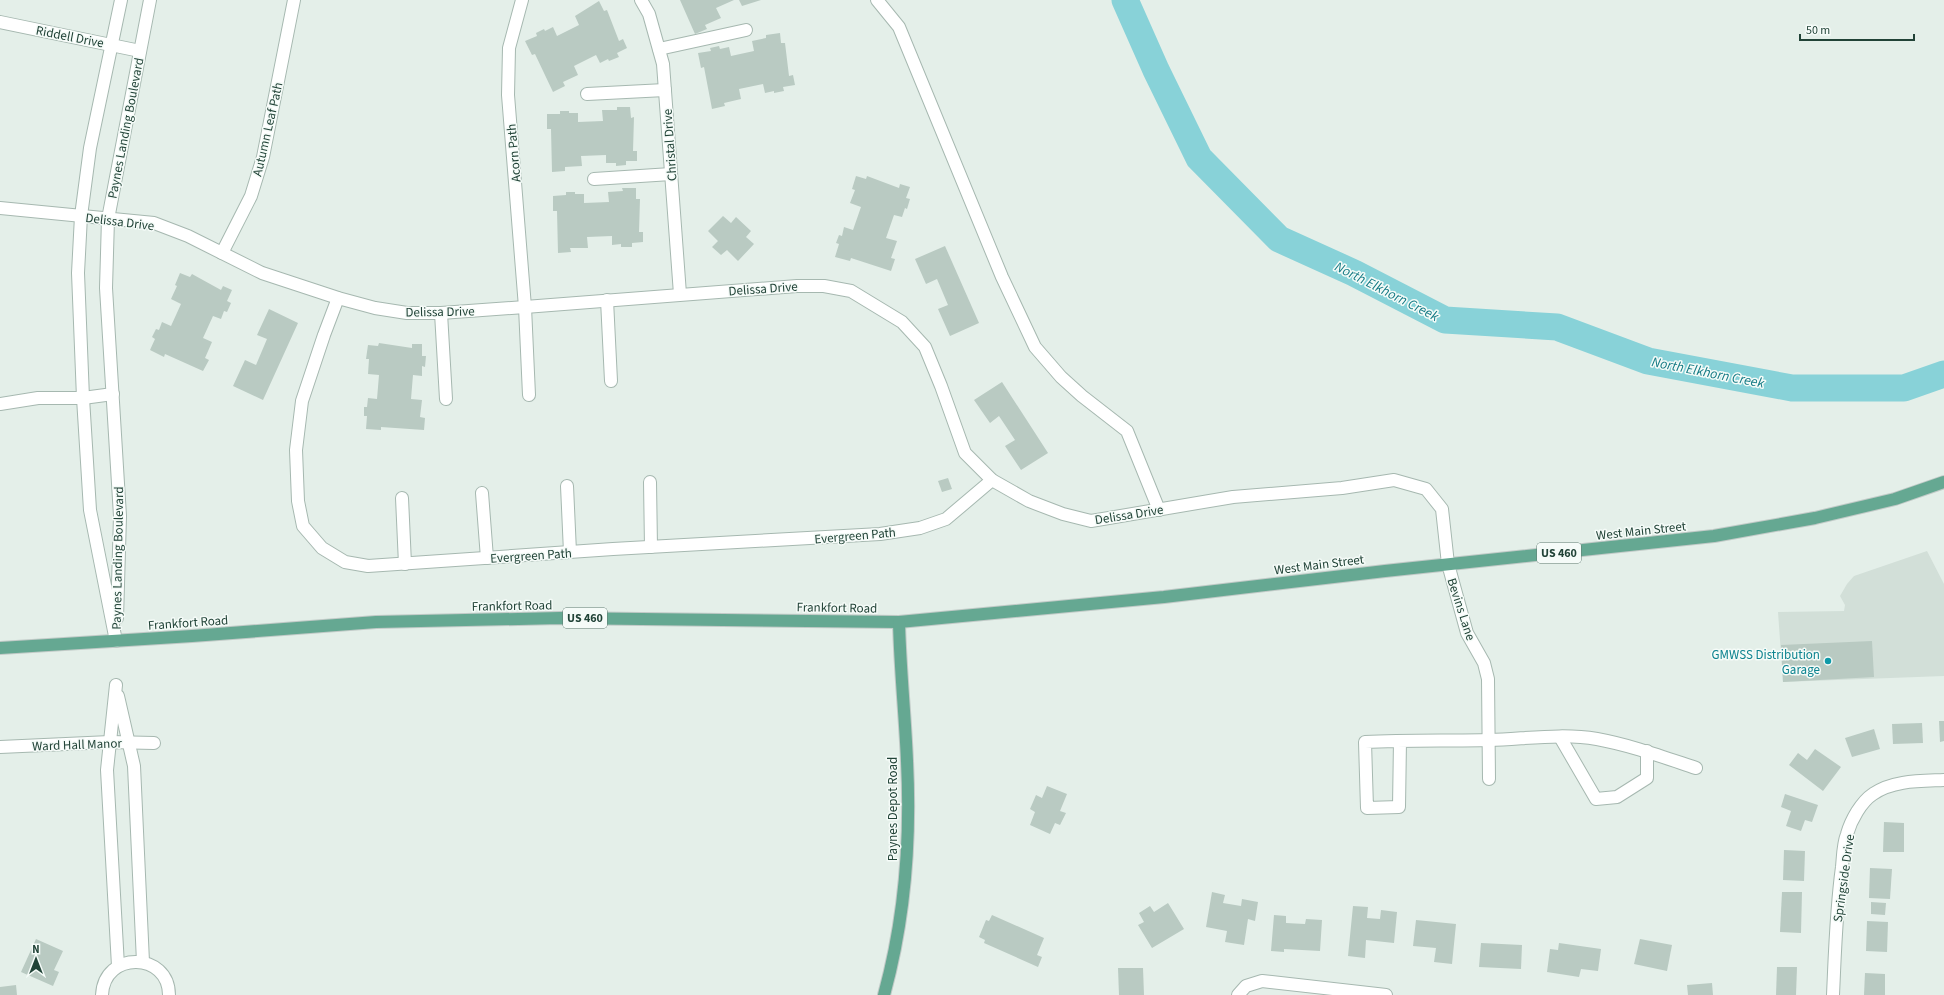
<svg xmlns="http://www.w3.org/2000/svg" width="1944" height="995" font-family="'Source Sans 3',sans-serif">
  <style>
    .built { fill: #d2dfd8 }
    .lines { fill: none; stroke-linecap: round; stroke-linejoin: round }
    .river { stroke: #88d2d8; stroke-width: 27 }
    .building { fill: #b9cac2 }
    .minor-casing { stroke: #a6b8b0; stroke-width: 14 }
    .major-casing { stroke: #c1cac7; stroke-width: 14 }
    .minor { stroke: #fff; stroke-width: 12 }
    .major { stroke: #65a892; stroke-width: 12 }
    .culture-dot { fill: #0f9aa8; stroke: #f5fbf8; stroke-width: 1.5 }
    .labels { text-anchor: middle; stroke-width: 3; stroke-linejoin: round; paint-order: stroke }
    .shield { fill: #f5fbf8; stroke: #617a71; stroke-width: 1 }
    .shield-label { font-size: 12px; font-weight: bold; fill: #214337 }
    .street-label { font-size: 13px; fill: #214337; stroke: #f5fbf8 }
    .culture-label { font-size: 13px; fill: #0d838f; stroke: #f5fbf8; text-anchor: end }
    .water-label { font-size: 14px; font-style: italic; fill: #157b85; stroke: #f5fbf8 }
  </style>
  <rect width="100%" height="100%" fill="#e4efe9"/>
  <path class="built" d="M1927,551L1944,584V676L1783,682L1778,612L1844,611L1845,605L1840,596L1847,584L1854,576Z"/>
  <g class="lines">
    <path class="river" d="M1125,0L1156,70L1199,158L1279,239L1354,273L1445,320L1557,327L1648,361L1792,388H1904L1944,374"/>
  </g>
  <g class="building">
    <path d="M680,0H734L716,8L721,18L705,25L707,29L695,34Z"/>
    <path d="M739,0H761L742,6Z"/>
    <path d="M599,1L604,11L607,10L619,41L623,39L627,48L617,53L619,57L609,61L608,59L600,63L596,55L574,66L578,75L563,82L565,86L553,92L535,54L532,55L525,41L537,36L536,33L544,29L545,31L553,27L557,36L579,25L575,16Z"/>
    <path d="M780,33L781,43H785L789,76L793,75L795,85L783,87L784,91L774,93V91L765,93L763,84L739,89L741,99L724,103L725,106L712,109L704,67L701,68L698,53L711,51L710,48L719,46L720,49L729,47L731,56L754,51L752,41L766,38V35Z"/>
    <path d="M617,107H630L631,118L634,117L633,151H637V161H626V165L616,166V163H606V155L581,156L582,166L565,167V171L552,172L551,129H547V114H560V111H569V113H578V122L603,121L602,110H617Z"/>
    <path d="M856,176L866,179L867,176L899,188L900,184L910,187L906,198L910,199L907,209L905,208L902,217L894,215L886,238L897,241L891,258L895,259L891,271L851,258L850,261L835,257L839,244L836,243L839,235L842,236L844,227L853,230L861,207L850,203L855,190L852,189Z"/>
    <path d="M622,188H636V199H640L639,232H643V242L632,243V247H621V244L612,245V236L587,237L588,248H570L571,252L558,253L557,211H553V196L566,195V192H575V194H584V203L609,202L608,192L623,191Z"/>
    <path d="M723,216L731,223L736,217L751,231L746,237L754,244L738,261L727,250L721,255L712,247L718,241L708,231Z"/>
    <path d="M945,246L979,323L950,336L938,309L948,305L937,279L926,284L915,259Z"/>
    <path d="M180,273L190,277L192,274L221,290L223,286L232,290L227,301L231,303L227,312L224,311L221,319L213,316L203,338L212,342L205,358L209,360L203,371L165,354L164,357L150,350L155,339L152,337L156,329L159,330L162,322L171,326L181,304L171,299L177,286L175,285Z"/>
    <path d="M269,309L298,323L263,400L233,386L245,360L256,365L267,339L257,335Z"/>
    <path d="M379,343L412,348V344H422V356H426L425,367L422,366V376L413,375L411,399L422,400L420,417L425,418L424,430L381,427V430L366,429L367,416H364V407H367L368,398L377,399L379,375L368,374L369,359H366L368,345L378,346Z"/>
    <path d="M1002,382L1048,453L1021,470L1005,446L1015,440L999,416L990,423L974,400Z"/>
    <path d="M948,478L952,489L942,492L938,481Z"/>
    <path d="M1872,641L1874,677L1783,682L1781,645Z"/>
    <path d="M1939,721H1944V741L1940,742Z"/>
    <path d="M1922,723L1923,743L1893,744L1892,724Z"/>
    <path d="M1874,729L1880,749L1852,757L1845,738Z"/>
    <path d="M1815,749L1841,767L1823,791L1789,765L1798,753L1807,760Z"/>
    <path d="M1047,786L1067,794L1060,811L1066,813L1060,825L1055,823L1050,834L1030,825L1035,812L1030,809L1036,795L1042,798Z"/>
    <path d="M1785,794L1818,805L1812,822L1805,820L1801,831L1786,826L1791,811L1781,807Z"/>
    <path d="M1884,822L1904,823V852H1883Z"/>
    <path d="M1784,850L1805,851L1804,881L1783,880Z"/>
    <path d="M1870,868L1892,869L1890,899L1869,898Z"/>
    <path d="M1212,892L1225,895L1223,903L1241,906L1242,899L1258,902L1255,921L1248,919L1244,945L1225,942L1227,931L1206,927Z"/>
    <path d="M1782,892H1802L1801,933L1780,932Z"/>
    <path d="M1871,902L1886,903L1885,915L1871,914Z"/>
    <path d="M1168,903L1184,929L1152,948L1138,925L1144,922L1139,913L1150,906L1154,912Z"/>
    <path d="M1353,906L1368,907L1367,918L1380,919L1381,910L1397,912L1394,943L1366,940L1365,958L1348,956Z"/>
    <path d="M992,915L1044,938L1037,955L1042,957L1038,967L984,943L985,940L979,937L986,920L989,921Z"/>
    <path d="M1274,915L1286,916V923L1305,924L1306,919L1322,920L1320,951L1284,949V952L1271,951Z"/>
    <path d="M1416,920L1456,924L1452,964L1434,962L1436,948L1413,946Z"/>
    <path d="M1867,921L1888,922L1887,952L1866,951Z"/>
    <path d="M36,939L63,951L54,970L59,972L53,986L21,972Z"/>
    <path d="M1640,939L1672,945L1667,971L1634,964Z"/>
    <path d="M1481,943L1522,945L1521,969L1479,967Z"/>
    <path d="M1559,943L1601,949L1598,971L1581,969L1579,977L1547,972L1550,949L1558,950Z"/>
    <path d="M1777,967H1797L1796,995H1776Z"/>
    <path d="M1118,968H1143L1144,995H1119Z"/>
    <path d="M1865,973L1885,974V995H1864Z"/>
    <path d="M1712,983L1713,995H1688L1687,985Z"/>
    <path d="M16,985L17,995H0V987Z"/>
  </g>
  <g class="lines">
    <g class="minor-casing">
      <g id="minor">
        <path d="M522,0L509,48L508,95L525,307L529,395"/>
        <path d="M641,0L649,14L663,64L680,294"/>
        <path d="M877,0L899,27L1002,277L1035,347L1061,377L1082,396L1127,431L1159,510"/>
        <path d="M0,22L140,51"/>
        <path d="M659,49L746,30"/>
        <path d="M587,94L665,90"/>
        <path d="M594,179L671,174"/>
        <path d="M0,208L154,223L188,236L262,273L338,298L375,308L407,313H441L525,307L797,286H824L851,291L902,322L925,347L941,386L965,453L992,480L1029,501L1063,514L1091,521L1233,497L1342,488L1394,480L1426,489L1442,509L1448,564L1467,633L1484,663L1488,679L1489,779"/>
        <path d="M222,253L251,196L263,157L294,0"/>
        <path d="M338,298L324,335L302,401L296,450L298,501L303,526L322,548L345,562L368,566L613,549L880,534L920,528L946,519L992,480"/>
        <path d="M607,300L611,381"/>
        <path d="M441,313L446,399"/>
        <path d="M0,404L38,398H83L113,394"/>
        <path d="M650,482L651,547"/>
        <path d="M567,486L570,552"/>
        <path d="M482,493L487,558"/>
        <path d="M402,498L405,564"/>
        <path d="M117,618L120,516L106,288L108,219L150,0"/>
        <path d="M116,641L90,510L83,398L78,273L81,216L90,148L121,0"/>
        <path d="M116,685L107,770L118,966"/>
        <path d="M118,696L134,766L143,962"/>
        <path d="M1560,737L1596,799L1617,797L1647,778V751"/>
        <path d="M1400,741L1399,807L1367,808L1365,742C1407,740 1449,741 1490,740C1525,739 1562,733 1597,739C1630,745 1663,757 1696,768"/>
        <path d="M0,747L110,742L154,743"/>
        <path d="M102,995C104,950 169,952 169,995"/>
        <path d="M1238,995L1246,986L1262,981L1386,995"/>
        <path d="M1833,995C1835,952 1836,910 1842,867C1843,857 1843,844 1847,834C1851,820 1861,802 1873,794C1893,780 1921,781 1944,780"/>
      </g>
    </g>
    <g class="major-casing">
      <g id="major">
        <path d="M0,648L192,636L376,622L560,618L899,622L1164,597L1385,571L1714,536L1815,518L1895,499L1944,482"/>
        <path d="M884,995C905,919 911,840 907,761C905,714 900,668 899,622"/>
      </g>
    </g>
    <use href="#minor" class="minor"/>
    <use href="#major" class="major"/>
  </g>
  <circle class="culture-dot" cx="1828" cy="661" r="4"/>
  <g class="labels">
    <g class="shield">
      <rect x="1537" y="543" width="44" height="20" rx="3"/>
      <rect x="563" y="608" width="44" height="20" rx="3"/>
    </g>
    <g class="shield-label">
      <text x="1559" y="557">US 460</text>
      <text x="585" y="622">US 460</text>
    </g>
    <g class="street-label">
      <text transform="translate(70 36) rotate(11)" y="5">Riddell Drive</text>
      <text transform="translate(125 128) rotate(-79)" y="5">Paynes Landing Boulevard</text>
      <text transform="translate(267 129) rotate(-77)" y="5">Autumn Leaf Path</text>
      <text transform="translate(669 145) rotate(-94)" y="5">Christal Drive</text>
      <text transform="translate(513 153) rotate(-95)" y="5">Acorn Path</text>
      <text transform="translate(120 221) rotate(7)" y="5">Delissa Drive</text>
      <text transform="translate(763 288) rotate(-4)" y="5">Delissa Drive</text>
      <text transform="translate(440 311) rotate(-1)" y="5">Delissa Drive</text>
      <text transform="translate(1129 514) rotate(-9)" y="5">Delissa Drive</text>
      <text transform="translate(1641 530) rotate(-6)" y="5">West Main Street</text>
      <text transform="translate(855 535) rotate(-5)" y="5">Evergreen Path</text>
      <text transform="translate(531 555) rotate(-4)" y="5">Evergreen Path</text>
      <text transform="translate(117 558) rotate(-89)" y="5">Paynes Landing Boulevard</text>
      <text transform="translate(1319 564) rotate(-7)" y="5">West Main Street</text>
      <text transform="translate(512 605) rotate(-1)" y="5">Frankfort Road</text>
      <text transform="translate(837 607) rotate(1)" y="5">Frankfort Road</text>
      <text transform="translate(1462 609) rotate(72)" y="5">Bevins Lane</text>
      <text transform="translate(188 622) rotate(-4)" y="5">Frankfort Road</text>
      <text transform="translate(77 744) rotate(-2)" y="5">Ward Hall Manor</text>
      <text transform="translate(892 809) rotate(-90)" y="5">Paynes Depot Road</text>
      <text transform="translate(1843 878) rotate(-82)" y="5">Springside Drive</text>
    </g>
    <g class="culture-label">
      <text x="1820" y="659">GMWSS Distribution<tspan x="1820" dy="15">Garage</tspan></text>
    </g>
    <g class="water-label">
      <text transform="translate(1387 291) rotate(27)" y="5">North Elkhorn Creek</text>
      <text transform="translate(1708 372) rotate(11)" y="5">North Elkhorn Creek</text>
    </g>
  </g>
  <g transform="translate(36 959)" stroke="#f5fbf8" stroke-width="3" paint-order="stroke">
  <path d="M0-3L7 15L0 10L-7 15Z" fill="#214337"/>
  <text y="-6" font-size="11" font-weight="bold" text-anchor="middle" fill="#214337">N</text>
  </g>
  <path d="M1800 34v6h114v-6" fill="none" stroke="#214337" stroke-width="2"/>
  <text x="1806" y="34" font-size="12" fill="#214337" stroke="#f5fbf8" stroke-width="3" paint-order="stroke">50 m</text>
</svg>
